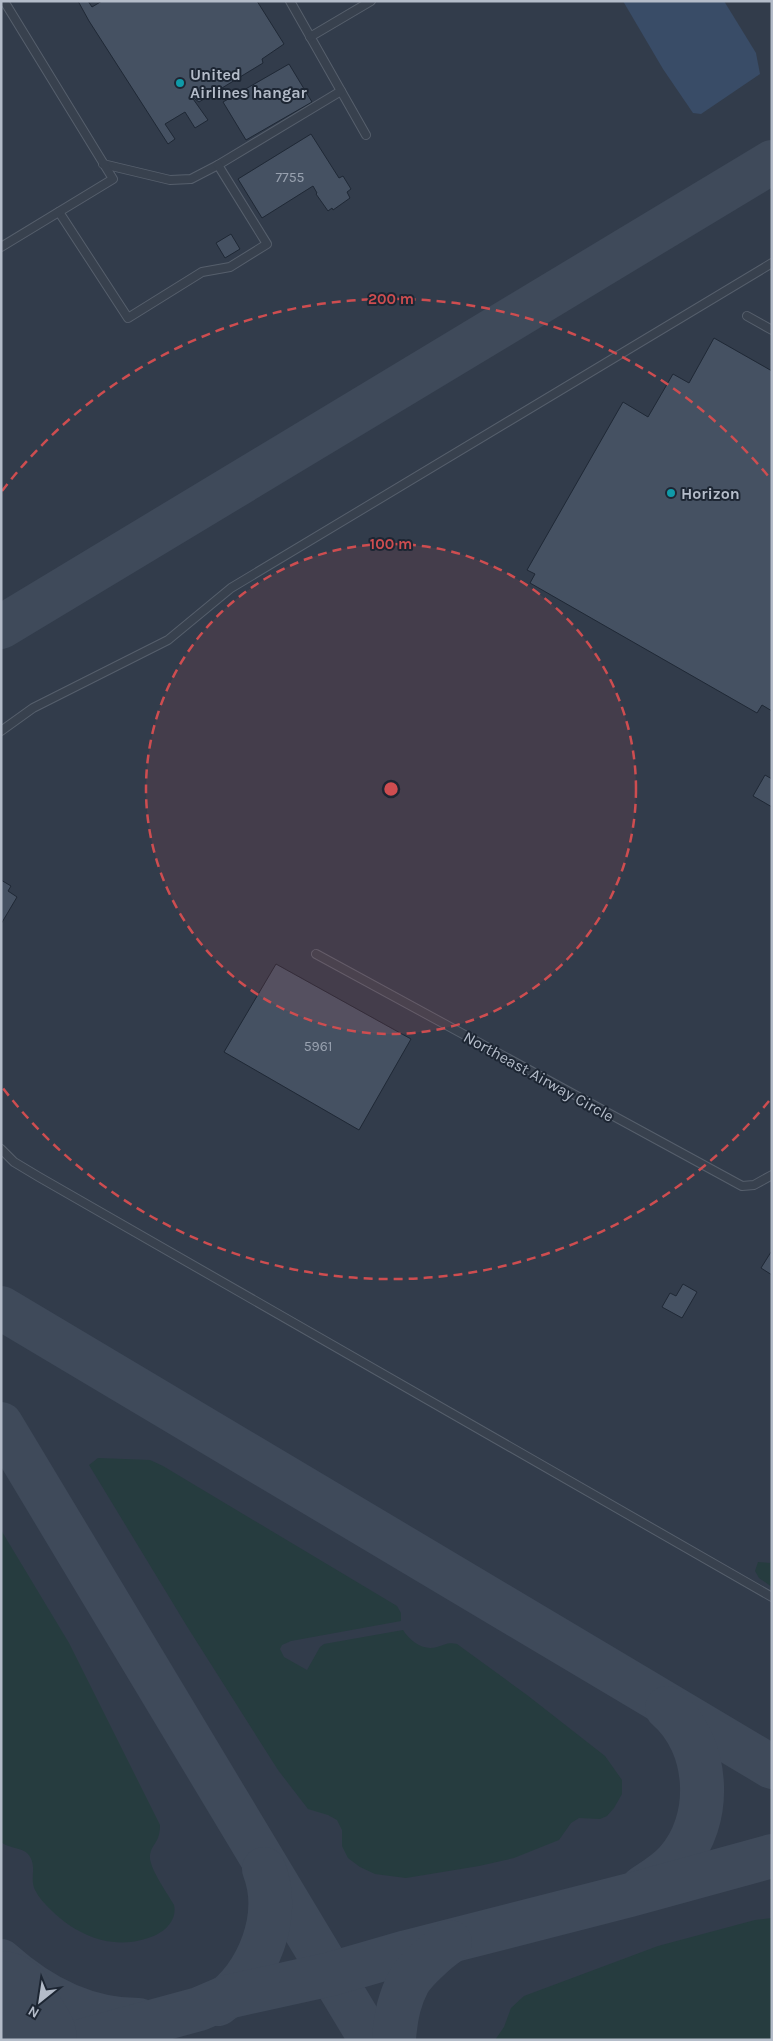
<svg xmlns="http://www.w3.org/2000/svg" width="773" height="2041" font-family="Karla,sans-serif">
  <style>
    .airport { fill: #323c4b }
    .green { fill: #263c3f }
    .water { fill: #394c67 }
    .lines { fill: none; stroke-linecap: round; stroke-linejoin: round }
    .taxiway { stroke: #3f4a5a; stroke-width: 44 }
    .runway { stroke: #3f4a5a; stroke-width: 110 }
    .building { fill: #455162; stroke: #1f2835 }
    .service-casing { stroke: #565f6c; stroke-width: 10 }
    .service { stroke: #38414e; stroke-width: 8 }
    .ring { fill: none; stroke: #ce4d50; stroke-width: 2.5; stroke-dasharray: 9 6 }
    .culture-dot { fill: #0f9aa8; stroke: #1d2633; stroke-width: 2 }
    .labels { text-anchor: middle; stroke-width: 4; stroke-linejoin: round; paint-order: stroke }
    .number-label { font-size: 14px; fill: #98a1af }
    .poi-label { font-size: 16px; font-weight: bold; fill: #b4bcc9; stroke: #1d2633; text-anchor: start }
    .street-label { font-size: 16px; fill: #b4bcc9; stroke: #1d2633 }
    .centre { fill: #ce4d50; stroke: #1d2633; stroke-width: 2.5 }
    .ring-label { font-size: 15px; text-anchor: middle; font-weight: bold; fill: #ce4d50; stroke: #1d2633; stroke-width: 4; stroke-linejoin: round; paint-order: stroke }
  </style>
  <rect width="100%" height="100%" fill="#242f3e"/>
  <rect class="airport" x="1" y="1" width="771" height="2039"/>
  <g class="green">
    <path d="M98,1458L150,1460L163,1466L397,1606L401,1613V1621L291,1641L282,1645L280,1649L284,1657L307,1670L320,1647L324,1644L403,1630C410,1641 423,1651 437,1647C445,1645 448,1642 457,1644L527,1695L605,1756L622,1780V1794L614,1808L607,1816L600,1819L579,1818L571,1823L559,1840L514,1858L479,1866L406,1878L375,1874L360,1867L348,1858L342,1846V1830L337,1820L328,1815L308,1809L278,1770L188,1628L89,1465Z"/>
    <path d="M1,1530L69,1643L160,1825C160,1843 152,1843 150,1855C148,1867 168,1894 174,1905C177,1918 168,1929 156,1935C118,1952 80,1938 52,1911C45,1904 39,1898 35,1890C29,1878 38,1866 28,1854C22,1847 9,1849 1,1842Z"/>
    <path d="M772,1553V1587L759,1578L755,1571L758,1562L770,1563Z"/>
    <path d="M772,1918V2040H495L504,2027L511,2008L524,1996L658,1946L755,1920Z"/>
  </g>
  <path class="water" d="M623,1H724L756,53L760,74L701,114L693,113L663,69Z"/>
  <g class="lines">
    <g class="taxiway">
      <path d="M1,627L772,162"/>
      <path d="M1,1308L772,1767"/>
      <path d="M1,1424L371,2040"/>
      <path d="M642,1888C654,1880 666,1873 676,1862C714,1820 710,1745 667,1708"/>
      <path d="M1,1961C40,1996 86,2020 139,2020"/>
      <path d="M218,2004C259,1975 282,1916 264,1869"/>
      <path d="M85,2040L199,2009L227,1997L331,1974L407,1952L630,1895L772,1856"/>
      <path d="M394,2040C395,2021 399,2000 408,1983C414,1971 439,1949 450,1942"/>
    </g>
    <path class="runway" d="M1,2006L22,2040"/>
  </g>
  <g class="building">
    <path d="M78,1H88L92,7L102,1H257L284,44L262,59L263,63L199,102L191,96L208,120L195,128L185,112L165,124L175,139L168,144L89,21Z"/>
    <path d="M289,64L312,102L246,140L223,102Z"/>
    <path d="M311,134L339,178L343,176L351,189L347,192L350,198L333,210L332,208L328,211L316,194L317,193L313,186L262,218L238,179Z"/>
    <path d="M231,234L240,249L225,258L216,243Z"/>
    <path d="M714,338L772,371V711L762,705L757,713L530,583L535,574L527,570L623,402L648,417L673,374L689,383Z"/>
    <path d="M765,775L772,779V807L753,796Z"/>
    <path d="M1,880L11,886L8,891L17,897L1,924Z"/>
    <path d="M276,964L411,1039L359,1130L224,1052Z"/>
    <path d="M771,1252L772,1253V1275L761,1268Z"/>
    <path d="M683,1284L697,1292L682,1318L662,1307L670,1293L676,1296Z"/>
  </g>
  <g class="lines">
    <g class="service-casing">
      <g id="service">
        <path d="M290,1L366,135"/>
        <path d="M310,37L371,1"/>
        <path d="M103,164L170,180L191,179L218,165L341,91"/>
        <path d="M59,212L128,318L202,272L230,267L267,244L218,165"/>
        <path d="M1,247L113,179L4,1"/>
        <path d="M747,316L772,330"/>
        <path d="M1,731L33,708L168,640L231,588L772,263"/>
        <path d="M316,954L742,1186L754,1185L772,1175"/>
        <path d="M1,1149L14,1162L39,1177L772,1597"/>
      </g>
    </g>
    <use href="#service" class="service"/>
  </g>
  <circle cx="391" cy="789" r="245" fill="#ce4d50" fill-opacity=".12"/>
  <g class="ring">
    <circle cx="391" cy="789" r="245"/>
    <path d="M769 1101A490 490 0 0 1 2 1087M2 491A490 490 0 0 1 769 477"/>
  </g>
  <g class="culture-dot">
    <circle cx="180" cy="83" r="5"/>
    <circle cx="671" cy="493" r="5"/>
  </g>
  <g class="labels">
    <g class="number-label">
      <text x="290" y="182">7755</text>
      <text x="318" y="1051">5961</text>
    </g>
    <g class="poi-label">
      <text x="190" y="80">United<tspan x="190" dy="18">Airlines hangar</tspan></text>
      <text x="681" y="499">Horizon</text>
    </g>
    <g class="street-label">
      <text transform="translate(539 1076) rotate(29)" y="6">Northeast Airway Circle</text>
    </g>
  </g>
  <circle cx="391" cy="789" r="8" class="centre"/>
  <g class="ring-label">
    <text x="391" y="304">200 m</text>
    <text x="391" y="549">100 m</text>
  </g>
  <rect width="773" height="2041" fill="none" stroke="#b4bcc9" stroke-width="5"/>
  <g transform="translate(40 2001) rotate(210)" stroke="#1d2633" stroke-width="4" paint-order="stroke">
  <path d="M0-4L9 19L0 12L-9 19Z" fill="#b4bcc9"/>
  <text y="-8" font-size="14" font-weight="bold" text-anchor="middle" fill="#b4bcc9">N</text>
  </g>
</svg>
